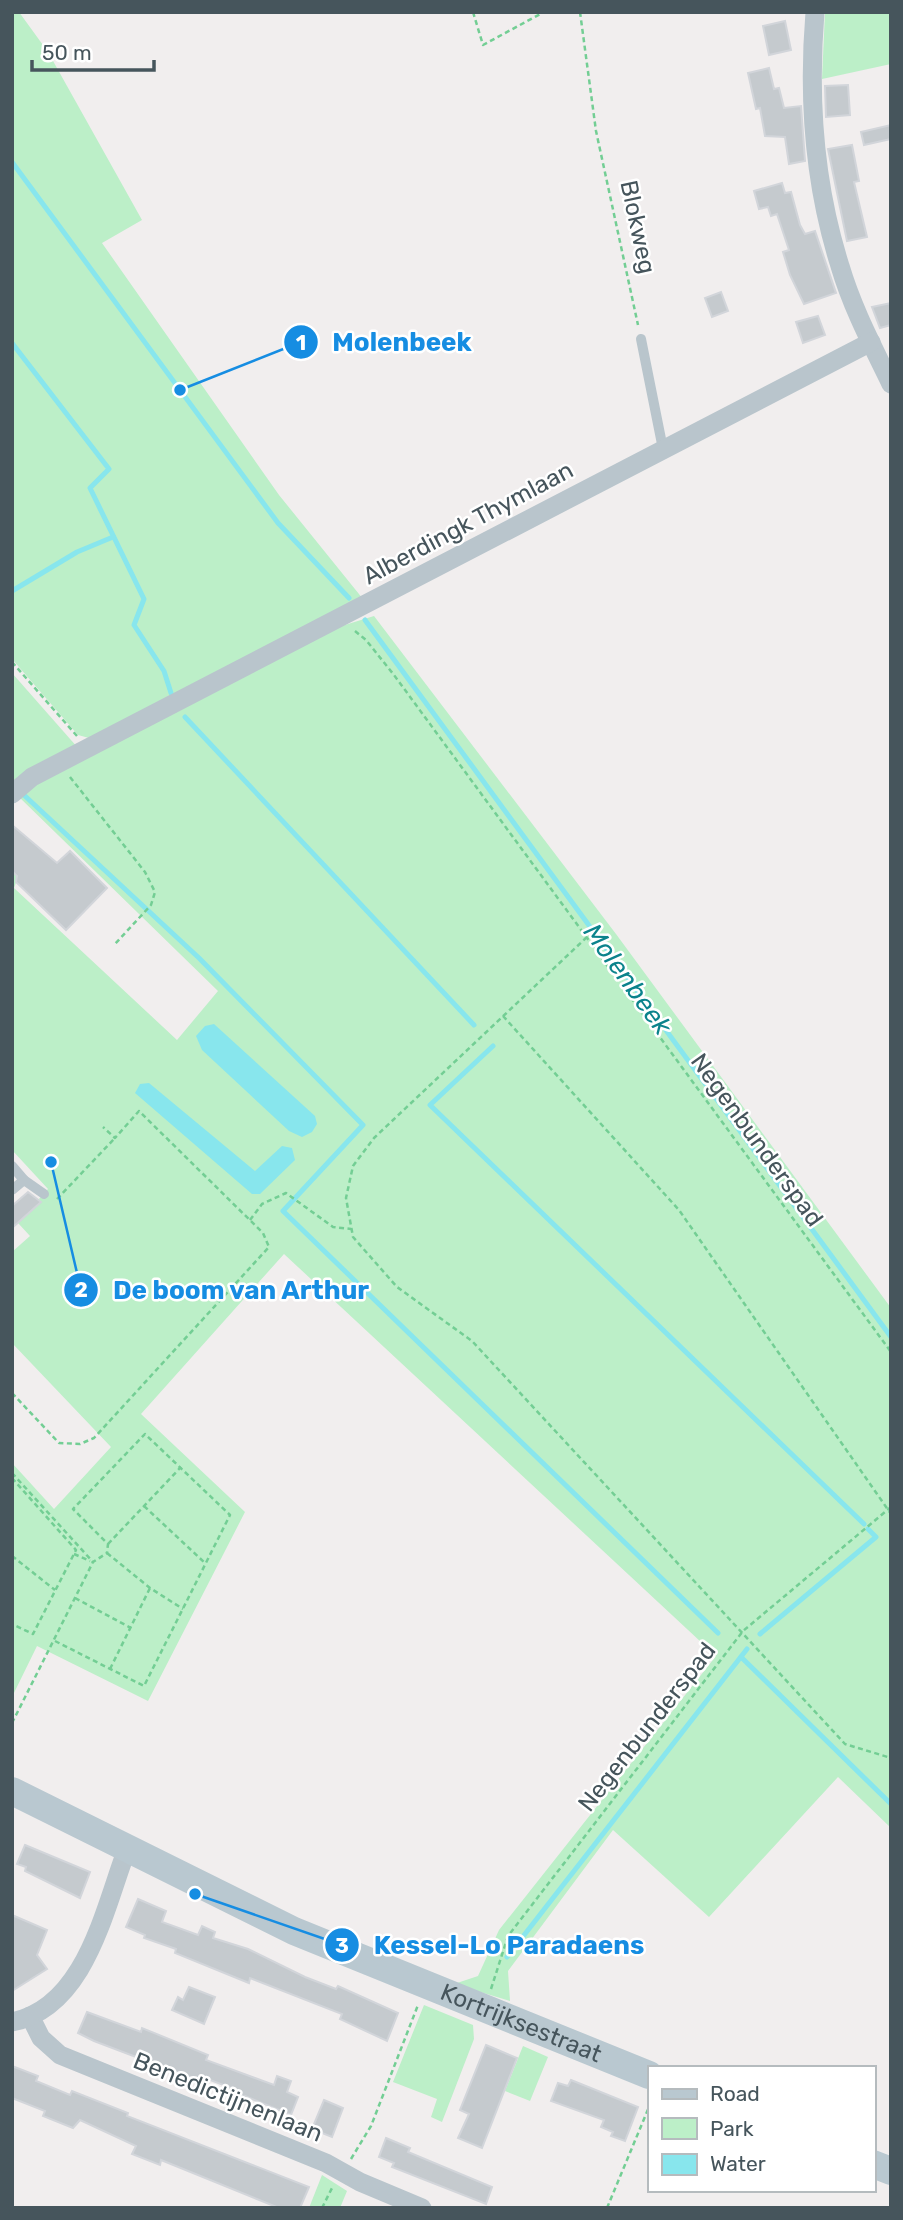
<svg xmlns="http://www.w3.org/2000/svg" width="903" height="2220" font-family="Rubik,sans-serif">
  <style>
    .green { fill: #bcefc8 }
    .water { fill: #88e6ed }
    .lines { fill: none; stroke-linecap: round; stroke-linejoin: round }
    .stream { stroke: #88e6ed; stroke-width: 5 }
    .building { fill: #c5cace; stroke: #d2d5da; stroke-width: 2 }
    .path { stroke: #73ce94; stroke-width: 2.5; stroke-dasharray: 5 3.5; stroke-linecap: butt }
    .lane { stroke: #b9c5cc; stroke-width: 10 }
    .street { stroke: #b9c5cc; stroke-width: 19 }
    .secondary { stroke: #b9c8d0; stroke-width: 28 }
    .labels { text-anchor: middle; stroke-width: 5; stroke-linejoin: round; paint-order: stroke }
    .street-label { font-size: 24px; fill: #46555c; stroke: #fff }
    .water-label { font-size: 26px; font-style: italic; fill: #0b838c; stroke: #fff }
    .leader { fill: none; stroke: #168de2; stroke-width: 2.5 }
    .callout-dot { fill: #168de2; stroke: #fff; stroke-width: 2.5 }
    .mark-label { font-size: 21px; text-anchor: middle; font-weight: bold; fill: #fff }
    .callout-label { font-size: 26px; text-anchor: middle; font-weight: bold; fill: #168de2; stroke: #fff; stroke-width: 5; stroke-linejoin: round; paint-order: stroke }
  </style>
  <rect width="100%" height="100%" fill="#f1eeee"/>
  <g class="green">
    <path d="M12,12H19L48,52L142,220L102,243L279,495L363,599L89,738L78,735L12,659Z"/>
    <path d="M825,12H891V64L822,79Z"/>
    <path d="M374,616L616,934L891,1308V1828L838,1777L709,1917L613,1830L508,1971L510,2001L454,1984L478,1976L499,1930L716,1656L284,1254L141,1414L245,1512L148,1701L37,1646L12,1697V1463L54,1509L111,1447L12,1343V1252L30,1236L18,1223L41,1202L39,1199L48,1189L12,1150V872L18,877L14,888L177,1040L218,991L18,796L46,777L335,628Z"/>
    <path d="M12,673L78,748L12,785Z"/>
    <path d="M424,2005L473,2025L474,2039L442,2122L431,2117L437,2099L393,2082Z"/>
    <path d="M523,2046L548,2057L530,2101L505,2091Z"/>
    <path d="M322,2175L347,2191L340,2208H309Z"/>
  </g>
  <g class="water">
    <path d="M214,1024L315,1116L317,1124L312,1132L302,1137L289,1131L202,1050L196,1036L205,1026Z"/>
    <path d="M149,1083L255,1171L282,1146L292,1148L295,1160L260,1194H252L135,1093L140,1084Z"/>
  </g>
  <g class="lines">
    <g class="stream">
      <path d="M12,162L278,523L349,598"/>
      <path d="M12,343L109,469L90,488L144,599L134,625L164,671L171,693"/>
      <path d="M12,591L77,552L113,537"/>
      <path d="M365,620L891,1337"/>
      <path d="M185,717L474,1025"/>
      <path d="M25,796L199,958L363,1125L283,1211L718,1633"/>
      <path d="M493,1046L430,1105L864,1524"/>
      <path d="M760,1634L876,1537L868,1529"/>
      <path d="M741,1657L891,1804"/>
      <path d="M507,1957L747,1649"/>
    </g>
  </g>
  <g class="building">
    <path d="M785,21L791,50L769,55L763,26Z"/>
    <path d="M769,68L774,89L779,88L784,108L801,106L805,161L789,164L785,137L765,136L760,108L756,109L748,73Z"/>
    <path d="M848,85L850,115L826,117L825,86Z"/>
    <path d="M891,125V139L864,145L861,132Z"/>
    <path d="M852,145L859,181L854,182L867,237L847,241L828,149Z"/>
    <path d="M782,183L785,193L791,192L800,225L805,234L815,231L836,293L804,304L790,275L783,252L789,250L777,214L771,216L768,207L759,209L754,191Z"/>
    <path d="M721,292L728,311L712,317L705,298Z"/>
    <path d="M891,303V325L880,328L872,307Z"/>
    <path d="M818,316L825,335L803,343L796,322Z"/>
    <path d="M12,825L57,863L70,851L107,888L66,930L16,882L17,876L12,871Z"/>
    <path d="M28,1192L41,1202L12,1228V1206Z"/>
    <path d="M25,1845L90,1872L80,1898L25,1871L26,1867L17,1864Z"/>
    <path d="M138,1899L166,1911L162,1922L198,1935L202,1926L215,1932L213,1938L248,1949L305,1977L336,1989L338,1986L398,2013L387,2041L340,2019L342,2014L250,1978L249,1983L175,1953L176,1949L144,1938L145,1935L126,1927Z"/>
    <path d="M12,1915L47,1930L37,1955L47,1969L12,1991Z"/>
    <path d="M189,1987L215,1997L204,2024L172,2010L178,1997L183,2000Z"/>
    <path d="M87,2012L141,2032L142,2028L208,2055L206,2060L274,2085L277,2076L291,2081L287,2092L298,2097L291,2115L245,2096L243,2101L231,2096L234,2089L200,2076L199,2081L94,2041L78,2033Z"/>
    <path d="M486,2045L517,2058L482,2148L458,2138L469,2114L460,2110Z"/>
    <path d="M12,2066L38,2076L36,2081L70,2095L72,2091L128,2113L127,2116L309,2187L300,2208H279L161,2160L160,2165L132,2154L136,2146L80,2120L73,2128L43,2116L45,2111L12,2098Z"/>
    <path d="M571,2080L638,2107L625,2141L611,2136L613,2132L601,2127L604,2120L551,2101L558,2083L568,2086Z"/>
    <path d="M324,2100L343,2108L332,2137L312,2129Z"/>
    <path d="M386,2138L410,2148L408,2152L492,2187L486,2204L392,2167L394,2163L379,2157Z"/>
  </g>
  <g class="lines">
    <g class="path">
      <path d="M473,12L483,45L544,12"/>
      <path d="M580,12L596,131L638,325"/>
      <path d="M355,631L366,640L394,675L891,1352"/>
      <path d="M12,662L77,736"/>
      <path d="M70,777L145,872L155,892L151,905L115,944"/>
      <path d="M587,937L374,1138L353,1166L346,1198L353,1237L397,1287L472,1341L845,1744L891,1758"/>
      <path d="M503,1016L679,1210L891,1514"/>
      <path d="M57,1199L115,1138"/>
      <path d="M250,1220L262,1204L286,1193L333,1227L351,1229"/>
      <path d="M12,1393L59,1443L80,1444L94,1438L269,1247L263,1233L139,1111L115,1138L103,1127"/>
      <path d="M12,1473L93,1562"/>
      <path d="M12,1478L76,1550L33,1634L12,1624"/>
      <path d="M144,1506L205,1563"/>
      <path d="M108,1544L181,1467"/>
      <path d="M107,1553L150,1588L183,1609"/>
      <path d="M74,1554L90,1561"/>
      <path d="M12,1556L55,1590"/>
      <path d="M75,1598L131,1628"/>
      <path d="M55,1641L144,1686L230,1515L145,1434L73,1509L108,1544L107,1553"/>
      <path d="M110,1669L150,1588"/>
      <path d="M12,1723L93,1562L107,1553"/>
      <path d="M491,1989L508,1936L743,1631L891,1507"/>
      <path d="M351,2159L371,2126L418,2005"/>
      <path d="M322,2208L332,2188"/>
      <path d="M607,2208L649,2107"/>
    </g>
    <g class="lane">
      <path d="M641,339L663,449"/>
      <path d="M12,1166L24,1180L12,1190"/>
      <path d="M24,1180L44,1194"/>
    </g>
    <g class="street">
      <path d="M815,12C808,97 814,184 840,266C852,307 872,345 891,384"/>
      <path d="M12,794L32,777L871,342"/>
      <path d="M30,2016L41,2038L60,2055L326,2163L360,2182L422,2208"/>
      <path d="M12,2022C86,2007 104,1909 127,1849"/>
    </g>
    <g class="secondary">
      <path id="s1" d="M12,1791L294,1931L649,2075"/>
      <path d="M873,2164L891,2171"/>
    </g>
  </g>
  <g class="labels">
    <g class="street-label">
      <text transform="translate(638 227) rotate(78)" y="8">Blokweg</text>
      <text transform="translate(468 523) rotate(-28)" y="8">Alberdingk Thymlaan</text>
      <text transform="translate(757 1140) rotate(54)" y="8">Negenbunderspad</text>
      <text transform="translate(647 1727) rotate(-52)" y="8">Negenbunderspad</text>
      <text dy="8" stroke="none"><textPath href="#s1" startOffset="560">Kortrijksestraat</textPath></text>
      <text transform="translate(228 2097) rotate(22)" y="8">Benedictijnenlaan</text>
    </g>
    <g class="water-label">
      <text transform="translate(628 979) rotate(54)" y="9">Molenbeek</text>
    </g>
  </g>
  <path class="leader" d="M180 390L301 342M51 1162L81 1290M195 1894L342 1945"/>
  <g class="callout-dot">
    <circle cx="180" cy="390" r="7"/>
    <circle cx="51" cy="1162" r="7"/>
    <circle cx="195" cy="1894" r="7"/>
    <circle cx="301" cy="342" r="18"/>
    <circle cx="81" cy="1290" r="18"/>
    <circle cx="342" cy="1945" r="18"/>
  </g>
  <g class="mark-label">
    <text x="301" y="350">1</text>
    <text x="81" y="1297">2</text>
    <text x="342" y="1953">3</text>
  </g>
  <g class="callout-label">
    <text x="402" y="351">Molenbeek</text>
    <text x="241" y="1299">De boom van Arthur</text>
    <text x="509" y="1954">Kessel-Lo Paradaens</text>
  </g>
  <rect width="903" height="2220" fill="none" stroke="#46555c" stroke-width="28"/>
  <rect x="648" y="2066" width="228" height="126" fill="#ffffff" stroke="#b5bbbe" stroke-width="2"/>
  <rect x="662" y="2089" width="35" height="10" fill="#b9c8d0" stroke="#b5bbbe" stroke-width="2"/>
  <text x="710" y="2101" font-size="21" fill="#46555c">Road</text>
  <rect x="662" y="2118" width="35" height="21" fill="#bcefc8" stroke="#b5bbbe" stroke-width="2"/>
  <text x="710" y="2136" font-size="21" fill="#46555c">Park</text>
  <rect x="662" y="2154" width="35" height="21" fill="#88e6ed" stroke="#b5bbbe" stroke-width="2"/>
  <text x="710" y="2171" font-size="21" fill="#46555c">Water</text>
  <path d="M32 60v10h122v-10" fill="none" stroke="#46555c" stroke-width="3.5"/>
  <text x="42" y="60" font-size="21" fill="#46555c" stroke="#ffffff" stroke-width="5" paint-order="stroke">50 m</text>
</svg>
